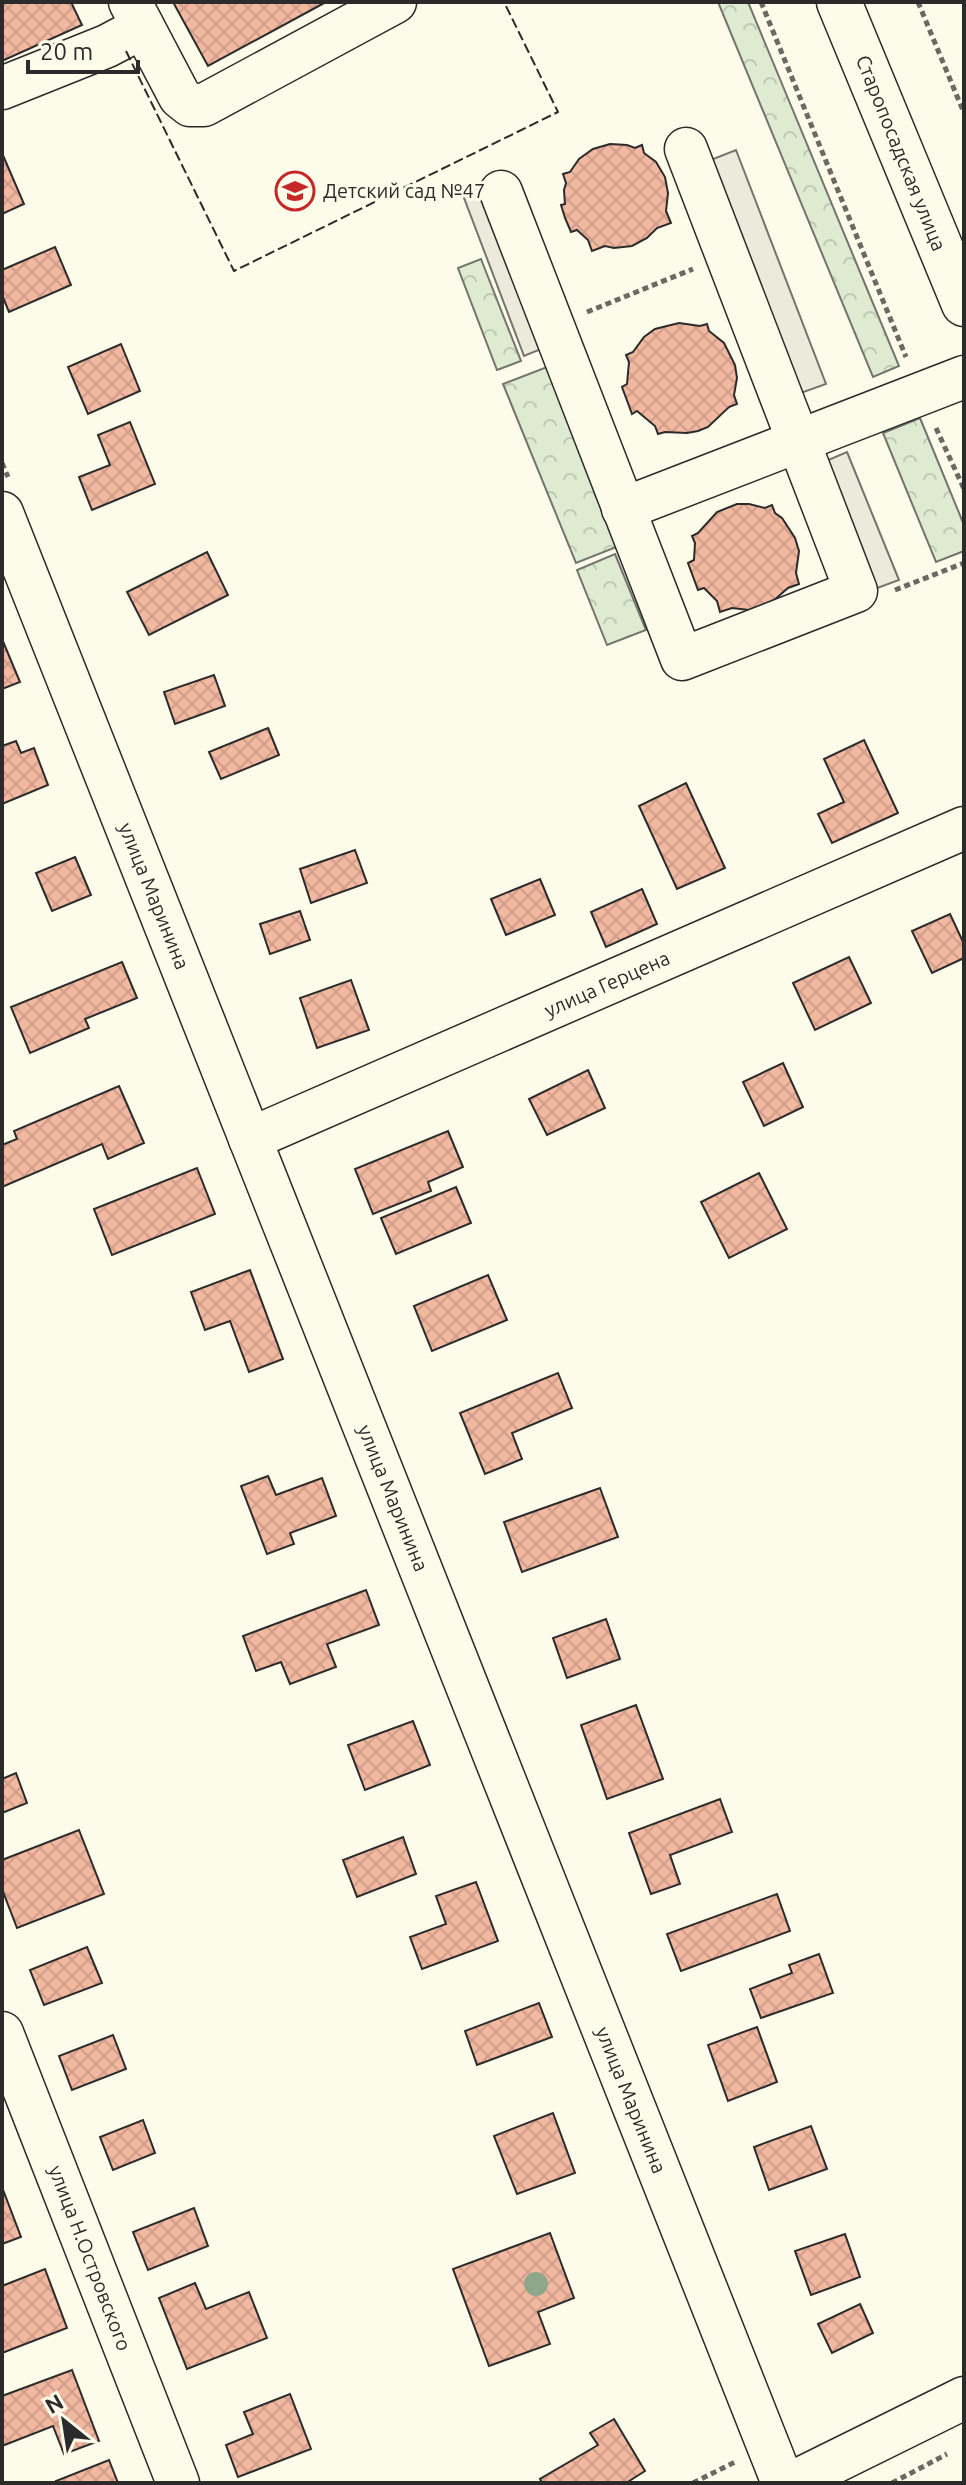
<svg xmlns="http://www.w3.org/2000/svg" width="966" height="2485" font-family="Ubuntu,sans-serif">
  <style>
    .forest { fill: url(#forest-crowns); stroke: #74746e; stroke-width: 2 }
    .parking { fill: #eceadb; stroke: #74746e; stroke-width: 2 }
    .building { fill: url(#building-cross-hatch); stroke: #2b2b2b; stroke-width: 2 }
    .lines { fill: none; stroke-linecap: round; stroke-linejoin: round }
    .minor-casing { stroke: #2b2b2b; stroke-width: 45 }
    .major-casing { stroke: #2b2b2b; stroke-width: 47 }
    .path { stroke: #6a6964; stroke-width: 5; stroke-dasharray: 6 4; stroke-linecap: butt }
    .minor { stroke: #fdfbea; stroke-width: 42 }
    .major { stroke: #fdfbea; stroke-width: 44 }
    .fence { stroke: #2b2b2b; stroke-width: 2; stroke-dasharray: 10 4; stroke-linecap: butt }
    .tree { fill: #8ea78a }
    .labels { text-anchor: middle; stroke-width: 6; stroke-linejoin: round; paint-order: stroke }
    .street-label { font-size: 20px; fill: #2b2b2b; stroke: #fdfbea }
    .poi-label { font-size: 20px; fill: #2b2b2b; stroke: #fdfbea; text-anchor: start }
  </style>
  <defs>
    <pattern id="forest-crowns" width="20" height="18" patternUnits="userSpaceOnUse" patternTransform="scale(2)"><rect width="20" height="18" fill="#deebd1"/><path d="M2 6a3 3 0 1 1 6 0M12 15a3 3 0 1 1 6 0" fill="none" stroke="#bfcab4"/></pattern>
    <pattern id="building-cross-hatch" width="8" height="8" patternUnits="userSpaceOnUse" patternTransform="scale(2)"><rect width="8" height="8" fill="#f2b8a0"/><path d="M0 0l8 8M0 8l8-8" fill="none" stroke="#d09e8a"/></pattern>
  </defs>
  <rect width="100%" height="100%" fill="#fdfbea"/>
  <g class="forest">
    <path d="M718,2H748L899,366L873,377Z"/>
    <path d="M481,259L521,361L497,370L458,268Z"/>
    <path d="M547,367L619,546L576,563L503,384Z"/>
    <path d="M920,418L964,525V551L936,562L883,433Z"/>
    <path d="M615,554L646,630L607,645L577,570Z"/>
  </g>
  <g class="parking">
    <path d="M736,150L826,384L798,394L708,161Z"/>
    <path d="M483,181L546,347L524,356L461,190Z"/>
    <path d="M847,452L899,580L872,590L821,463Z"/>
  </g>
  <g class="building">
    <path d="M2,2H71L82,25L2,61Z"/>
    <path d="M173,2H326L208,66Z"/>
    <path d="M610,144L627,145L635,148L642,145L644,153L656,162L665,177L668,193L666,211L671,223L657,228L647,238L632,246L614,248L605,246L592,251L588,240L577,230L571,232L565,218L561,205L565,204L564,190L566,183L563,174L570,172L579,159L593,149Z"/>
    <path d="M2,153L24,204L2,214Z"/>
    <path d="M55,247L71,285L9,312L2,295V270Z"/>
    <path d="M679,323L700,326L707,324L709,331L724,343L735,365L737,378L734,395L737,404L729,407L708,427L698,431L687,433L665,432L658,434L655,426L637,411L632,414L622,387L627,384L629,362L626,355L633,352L644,337L655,329Z"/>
    <path d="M121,344L140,391L88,414L68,367Z"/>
    <path d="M130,422L155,484L92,510L79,477L110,465L98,435Z"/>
    <path d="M737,504H749L765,508L772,505L775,513L782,518L795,538L799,551L796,573L799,584L788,588L772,602L761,608L749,610L732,608L720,612L717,601L704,588L698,590L688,563L694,560L695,543L692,536L698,533L717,512Z"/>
    <path d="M207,552L228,595L149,635L127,592Z"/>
    <path d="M2,639L20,682L2,689Z"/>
    <path d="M214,675L225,706L175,724L164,692Z"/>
    <path d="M268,728L279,755L221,779L209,752Z"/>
    <path d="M864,740L898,813L832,843L818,814L844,802L824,759Z"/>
    <path d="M16,741L21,753L34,748L48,785L2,804V746Z"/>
    <path d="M686,783L725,868L677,889L639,806Z"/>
    <path d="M355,850L367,883L311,903L300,869Z"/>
    <path d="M75,857L91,895L52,911L36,873Z"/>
    <path d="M540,879L555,915L506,935L491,899Z"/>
    <path d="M642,889L657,924L606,947L591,912Z"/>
    <path d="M300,911L310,940L270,954L260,924Z"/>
    <path d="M950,914L964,944V958L932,973L912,931Z"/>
    <path d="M849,957L871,1003L815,1030L793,983Z"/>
    <path d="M122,962L137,998L85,1019L89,1028L30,1053L11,1007Z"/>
    <path d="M351,980L369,1030L317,1048L300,998Z"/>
    <path d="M783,1063L803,1107L764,1126L743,1082Z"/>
    <path d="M588,1070L605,1108L547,1135L529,1099Z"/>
    <path d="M119,1086L144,1143L108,1159L102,1144L2,1187V1145L17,1139L14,1131Z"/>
    <path d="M448,1131L463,1167L428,1182L431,1191L373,1214L355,1169Z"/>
    <path d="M197,1168L215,1214L112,1255L94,1209Z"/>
    <path d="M759,1173L787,1229L729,1258L701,1202Z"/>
    <path d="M456,1187L471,1223L396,1254L381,1218Z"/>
    <path d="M250,1270L283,1359L249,1372L230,1321L205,1330L191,1292Z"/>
    <path d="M488,1275L507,1320L432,1351L414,1306Z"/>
    <path d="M558,1373L572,1408L512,1433L522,1459L485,1474L460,1413Z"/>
    <path d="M268,1476L276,1495L322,1478L336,1516L290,1533L294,1544L267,1554L241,1486Z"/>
    <path d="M600,1488L618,1537L522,1572L504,1522Z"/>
    <path d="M366,1590L379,1625L327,1644L336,1667L290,1684L281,1662L256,1671L243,1636Z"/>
    <path d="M606,1619L620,1659L567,1678L553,1638Z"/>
    <path d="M636,1705L663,1779L607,1799L581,1725Z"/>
    <path d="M413,1721L430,1765L365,1790L348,1745Z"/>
    <path d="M16,1773L27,1803L2,1813V1779Z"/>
    <path d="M720,1799L732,1832L670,1855L680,1884L651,1894L629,1833Z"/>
    <path d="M79,1830L104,1894L17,1928L2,1889V1860Z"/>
    <path d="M403,1837L416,1874L357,1897L343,1860Z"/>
    <path d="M476,1882L498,1941L422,1969L410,1937L446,1924L436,1896Z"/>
    <path d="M777,1894L790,1931L681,1971L667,1934Z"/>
    <path d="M87,1947L102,1983L44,2005L30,1970Z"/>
    <path d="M819,1954L833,1993L761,2018L750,1989L792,1973L789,1965Z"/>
    <path d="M539,2003L552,2037L477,2065L465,2031Z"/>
    <path d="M757,2027L777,2082L728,2101L708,2045Z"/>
    <path d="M113,2035L126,2069L72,2090L59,2056Z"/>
    <path d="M553,2113L575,2173L517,2194L494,2136Z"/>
    <path d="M143,2120L155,2153L113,2170L100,2137Z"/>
    <path d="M811,2126L827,2169L769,2190L754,2147Z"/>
    <path d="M2,2187L21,2237L2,2244Z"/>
    <path d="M194,2208L208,2246L148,2270L133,2232Z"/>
    <path d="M550,2233L574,2298L538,2312L550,2344L489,2366L453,2269Z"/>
    <path d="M845,2234L860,2277L811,2295L795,2251Z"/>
    <path d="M45,2269L67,2328L2,2353V2286Z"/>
    <path d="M195,2283L206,2309L249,2292L267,2338L187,2369L159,2298Z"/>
    <path d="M860,2304L873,2333L832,2353L818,2324Z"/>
    <path d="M72,2370L99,2441L64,2454L53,2426L2,2446V2396Z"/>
    <path d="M290,2394L311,2449L238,2477L226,2445L253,2434L244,2412Z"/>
    <path d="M614,2419L645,2471L626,2483H542L540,2479L598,2445L590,2433Z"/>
    <path d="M109,2460L118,2483H57L56,2481Z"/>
  </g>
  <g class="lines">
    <g class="minor-casing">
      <g id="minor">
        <path d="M130,2L180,97L190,105H204L395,2"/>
        <path d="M2,88L107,46L143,27"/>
        <path d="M501,192L682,659L856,591L686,149"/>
        <path d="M623,509L964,377"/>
        <path d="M2,513L783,2483"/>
        <path d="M250,1139L964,828"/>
        <path d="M2,2033L178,2483"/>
        <path d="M792,2483L964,2398"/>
      </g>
    </g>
    <g class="major-casing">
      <path id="major" d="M839,2L964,304"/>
    </g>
    <g class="path">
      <path d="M761,2L906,357"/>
      <path d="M918,2L964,113"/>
      <path d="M587,312L693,269"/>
      <path d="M936,428L964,489"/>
      <path d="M2,463L8,477"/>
      <path d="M895,590L964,563"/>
      <path d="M693,2483L735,2462"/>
      <path d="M892,2483L947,2454"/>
    </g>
    <use href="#minor" class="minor"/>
    <use href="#major" class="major"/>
    <path class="fence" d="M126,51L234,271L558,112L504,2"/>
  </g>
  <circle class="tree" cx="536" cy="2284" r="12"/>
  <defs>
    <g id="school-ring" transform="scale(2)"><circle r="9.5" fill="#fdfbea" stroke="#c62828" stroke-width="1.5"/><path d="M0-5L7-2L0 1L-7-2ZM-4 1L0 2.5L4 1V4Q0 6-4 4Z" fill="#c62828"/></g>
  </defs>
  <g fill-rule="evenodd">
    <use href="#school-ring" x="295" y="191"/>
  </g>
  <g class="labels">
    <g class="street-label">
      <text transform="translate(901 153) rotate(68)" y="7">Старопосадская улица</text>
      <text transform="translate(154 896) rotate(68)" y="7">улица Маринина</text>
      <text transform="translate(607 984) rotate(-24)" y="7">улица Герцена</text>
      <text transform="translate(393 1498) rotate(68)" y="7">улица Маринина</text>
      <text transform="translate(631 2100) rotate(68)" y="7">улица Маринина</text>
      <text transform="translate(90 2258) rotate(69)" y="7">улица Н.Островского</text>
    </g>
    <g class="poi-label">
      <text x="323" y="198">Детский сад №47</text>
    </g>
  </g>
  <rect width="966" height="2485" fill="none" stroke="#2b2b2b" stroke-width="8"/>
  <g transform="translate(64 2421) rotate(330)" stroke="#fdfbea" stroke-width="6" paint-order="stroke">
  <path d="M0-6L14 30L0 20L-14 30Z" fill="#2b2b2b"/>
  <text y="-12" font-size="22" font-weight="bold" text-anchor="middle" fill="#2b2b2b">N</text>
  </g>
  <path d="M28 60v12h110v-12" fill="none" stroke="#2b2b2b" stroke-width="4"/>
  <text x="40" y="60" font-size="24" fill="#2b2b2b" stroke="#fdfbea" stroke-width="6" paint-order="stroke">20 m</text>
</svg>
